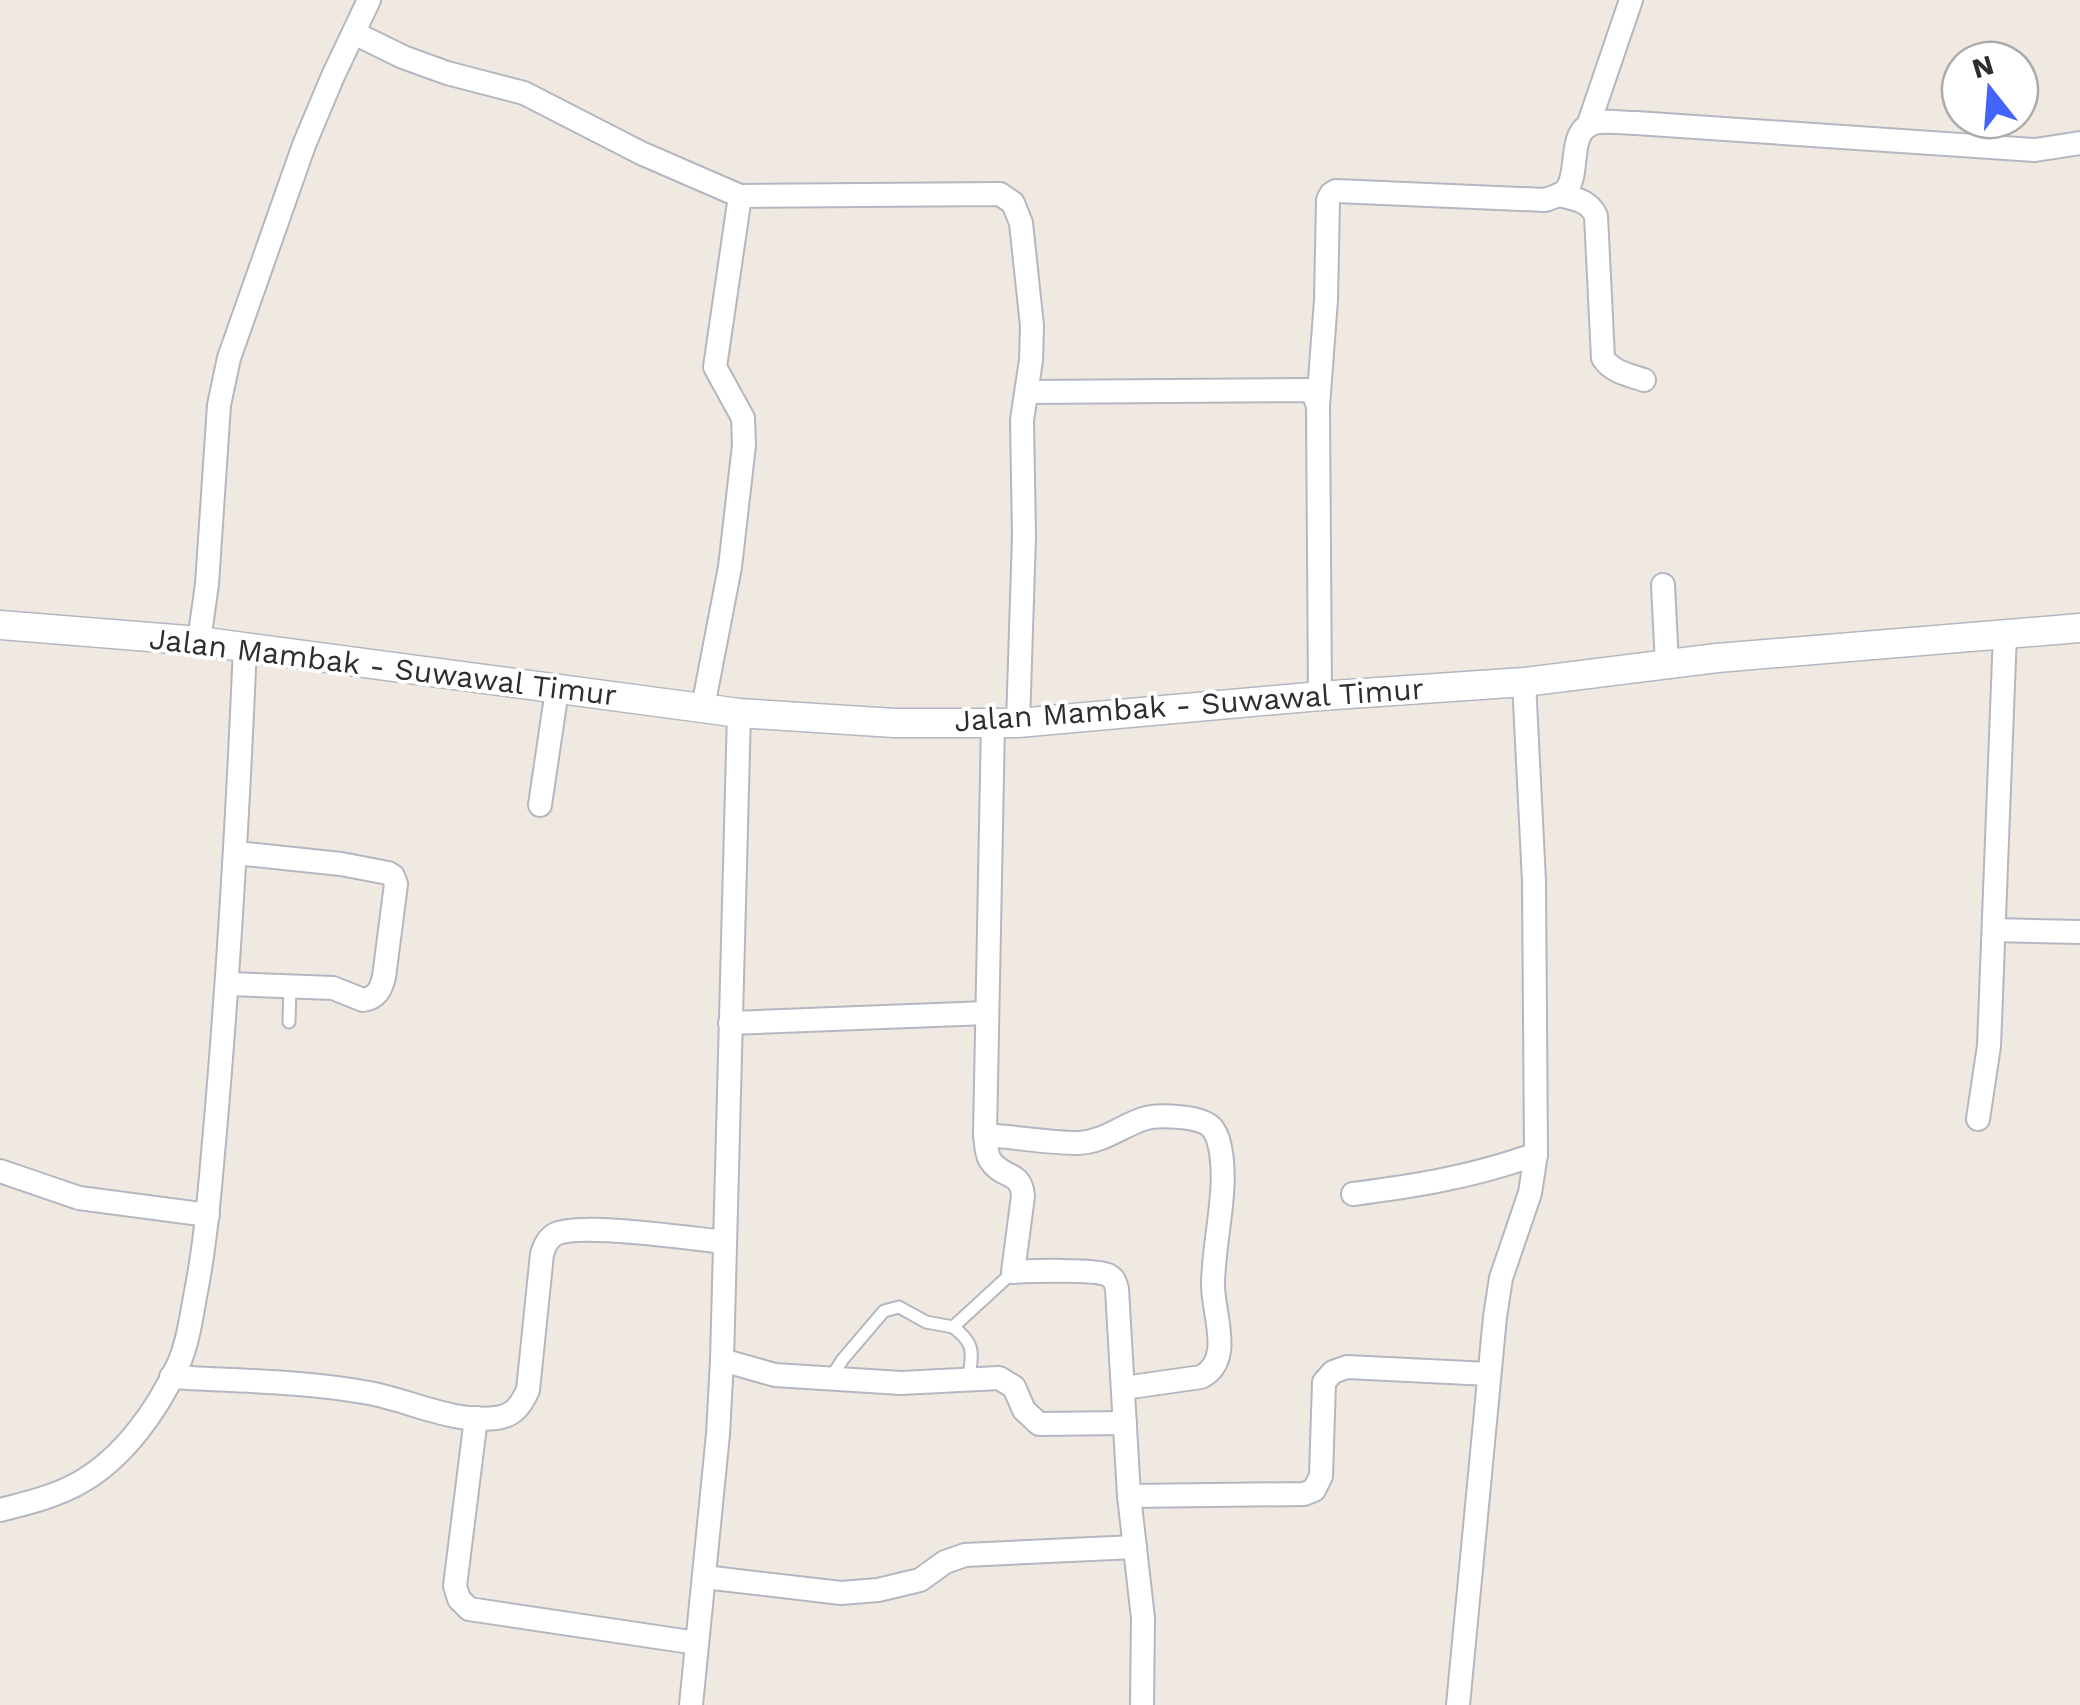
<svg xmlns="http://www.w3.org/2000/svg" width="2080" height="1705" font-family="'Work Sans',sans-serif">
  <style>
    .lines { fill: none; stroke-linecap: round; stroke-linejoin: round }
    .service-casing { stroke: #b4b7c1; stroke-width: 15 }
    .minor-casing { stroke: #b4b7c1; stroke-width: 26 }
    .tertiary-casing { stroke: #b4b7c1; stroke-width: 31 }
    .service { stroke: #fff; stroke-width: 11 }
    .minor { stroke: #fff; stroke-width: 22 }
    .tertiary { stroke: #fff; stroke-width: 28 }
    .labels { text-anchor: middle; stroke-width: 8; stroke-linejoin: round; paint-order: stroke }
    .street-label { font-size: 30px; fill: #2e2e2e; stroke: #fff }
  </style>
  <rect width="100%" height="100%" fill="#efe9e1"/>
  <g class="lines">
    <g class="service-casing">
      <g id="service">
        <path d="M289,1022L290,987"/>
        <path d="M969,1378C972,1353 976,1344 953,1327L1013,1272"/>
        <path d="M830,1379L843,1359L884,1311L899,1307L926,1322L953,1327"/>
      </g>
    </g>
    <g class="minor-casing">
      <g id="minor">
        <path d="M354,33L403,57L447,73L524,93L641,153L740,196L715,367L743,418L744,445L730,567L703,707"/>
        <path d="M1588,126L1631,0"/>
        <path d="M1559,195C1575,199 1589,200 1596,216L1603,358C1612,372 1629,375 1644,380"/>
        <path d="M740,196L1000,194L1013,203L1021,223L1032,326L1031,360L1022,420L1024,536L1018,723"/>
        <path d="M1027,392L1308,390L1314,395L1318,406L1320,696"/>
        <path d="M1318,406L1326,300L1328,200L1331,194L1336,191L1545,200C1553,197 1562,195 1567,189C1580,171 1567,131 1594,123C1606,120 1623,123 1636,123L2035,150L2080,143"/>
        <path d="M1663,585L1667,665"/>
        <path d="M199,641L207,584L219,405L229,358L304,145L333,76L369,0"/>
        <path d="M993,723L985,1135C986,1143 986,1153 990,1160C1002,1179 1021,1170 1023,1196L1013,1272C1030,1271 1095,1269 1108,1275C1115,1279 1115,1282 1117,1289L1129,1496L1143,1618L1142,1705"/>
        <path d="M540,805L557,690"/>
        <path d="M1994,930L2080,932"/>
        <path d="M228,984L333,988L363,1000C377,998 381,989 384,977L396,884L393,876L388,873L341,864L236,853"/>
        <path d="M730,1023L987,1013"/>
        <path d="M1978,1119L1989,1046L2005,633"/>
        <path d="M985,1135C1016,1137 1048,1143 1078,1143C1103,1142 1120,1127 1143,1119C1157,1114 1199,1116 1210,1126C1214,1129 1216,1134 1218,1139C1231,1183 1213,1240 1213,1285C1213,1315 1234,1360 1201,1377L1124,1388"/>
        <path d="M0,1171L79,1198L208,1215"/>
        <path d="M1353,1194C1416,1186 1476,1176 1536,1154"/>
        <path d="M722,1360L775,1375L901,1383L999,1378L1014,1387L1024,1410L1039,1424L1125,1423"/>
        <path d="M171,1377C237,1381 304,1381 369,1393C412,1401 451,1423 496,1418C514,1416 521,1405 528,1390L542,1254C545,1245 547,1240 554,1235C577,1221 693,1239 725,1242"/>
        <path d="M476,1418L455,1586L459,1599L469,1609L697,1643"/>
        <path d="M1129,1496L1304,1494L1314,1490L1321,1476L1324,1382L1333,1372L1347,1367L1489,1374"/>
        <path d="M0,1510C27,1503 54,1497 79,1483C124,1458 158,1409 179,1363C188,1342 191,1319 195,1297C206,1242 210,1187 215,1131C229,970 238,809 245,647"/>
        <path d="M704,1577L841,1593L878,1590L920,1580L945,1562L965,1555L1135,1547"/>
        <path d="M691,1705L718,1434L722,1360L739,713"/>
        <path d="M1458,1705L1495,1317L1501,1278L1530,1193L1536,1154L1534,881L1524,682"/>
      </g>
    </g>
    <g class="tertiary-casing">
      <path id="tertiary" d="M0,625L199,641L739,713L894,723H1018L1320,696L1524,682L1717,658L2080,628"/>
    </g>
    <use href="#service" class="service"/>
    <use href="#minor" class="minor"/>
    <use href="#tertiary" class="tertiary"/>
  </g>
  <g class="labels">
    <g class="street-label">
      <text transform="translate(383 667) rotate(7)" y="10">Jalan Mambak - Suwawal Timur</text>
      <text transform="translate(1189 705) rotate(-4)" y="10">Jalan Mambak - Suwawal Timur</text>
    </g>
  </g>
  <g transform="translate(1990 90) rotate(343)"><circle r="48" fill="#ffffff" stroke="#ababab" stroke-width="2.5"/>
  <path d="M0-8L18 38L0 25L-18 38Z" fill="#4264fb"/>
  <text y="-15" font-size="28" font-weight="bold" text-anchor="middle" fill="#2e2e2e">N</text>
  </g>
</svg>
